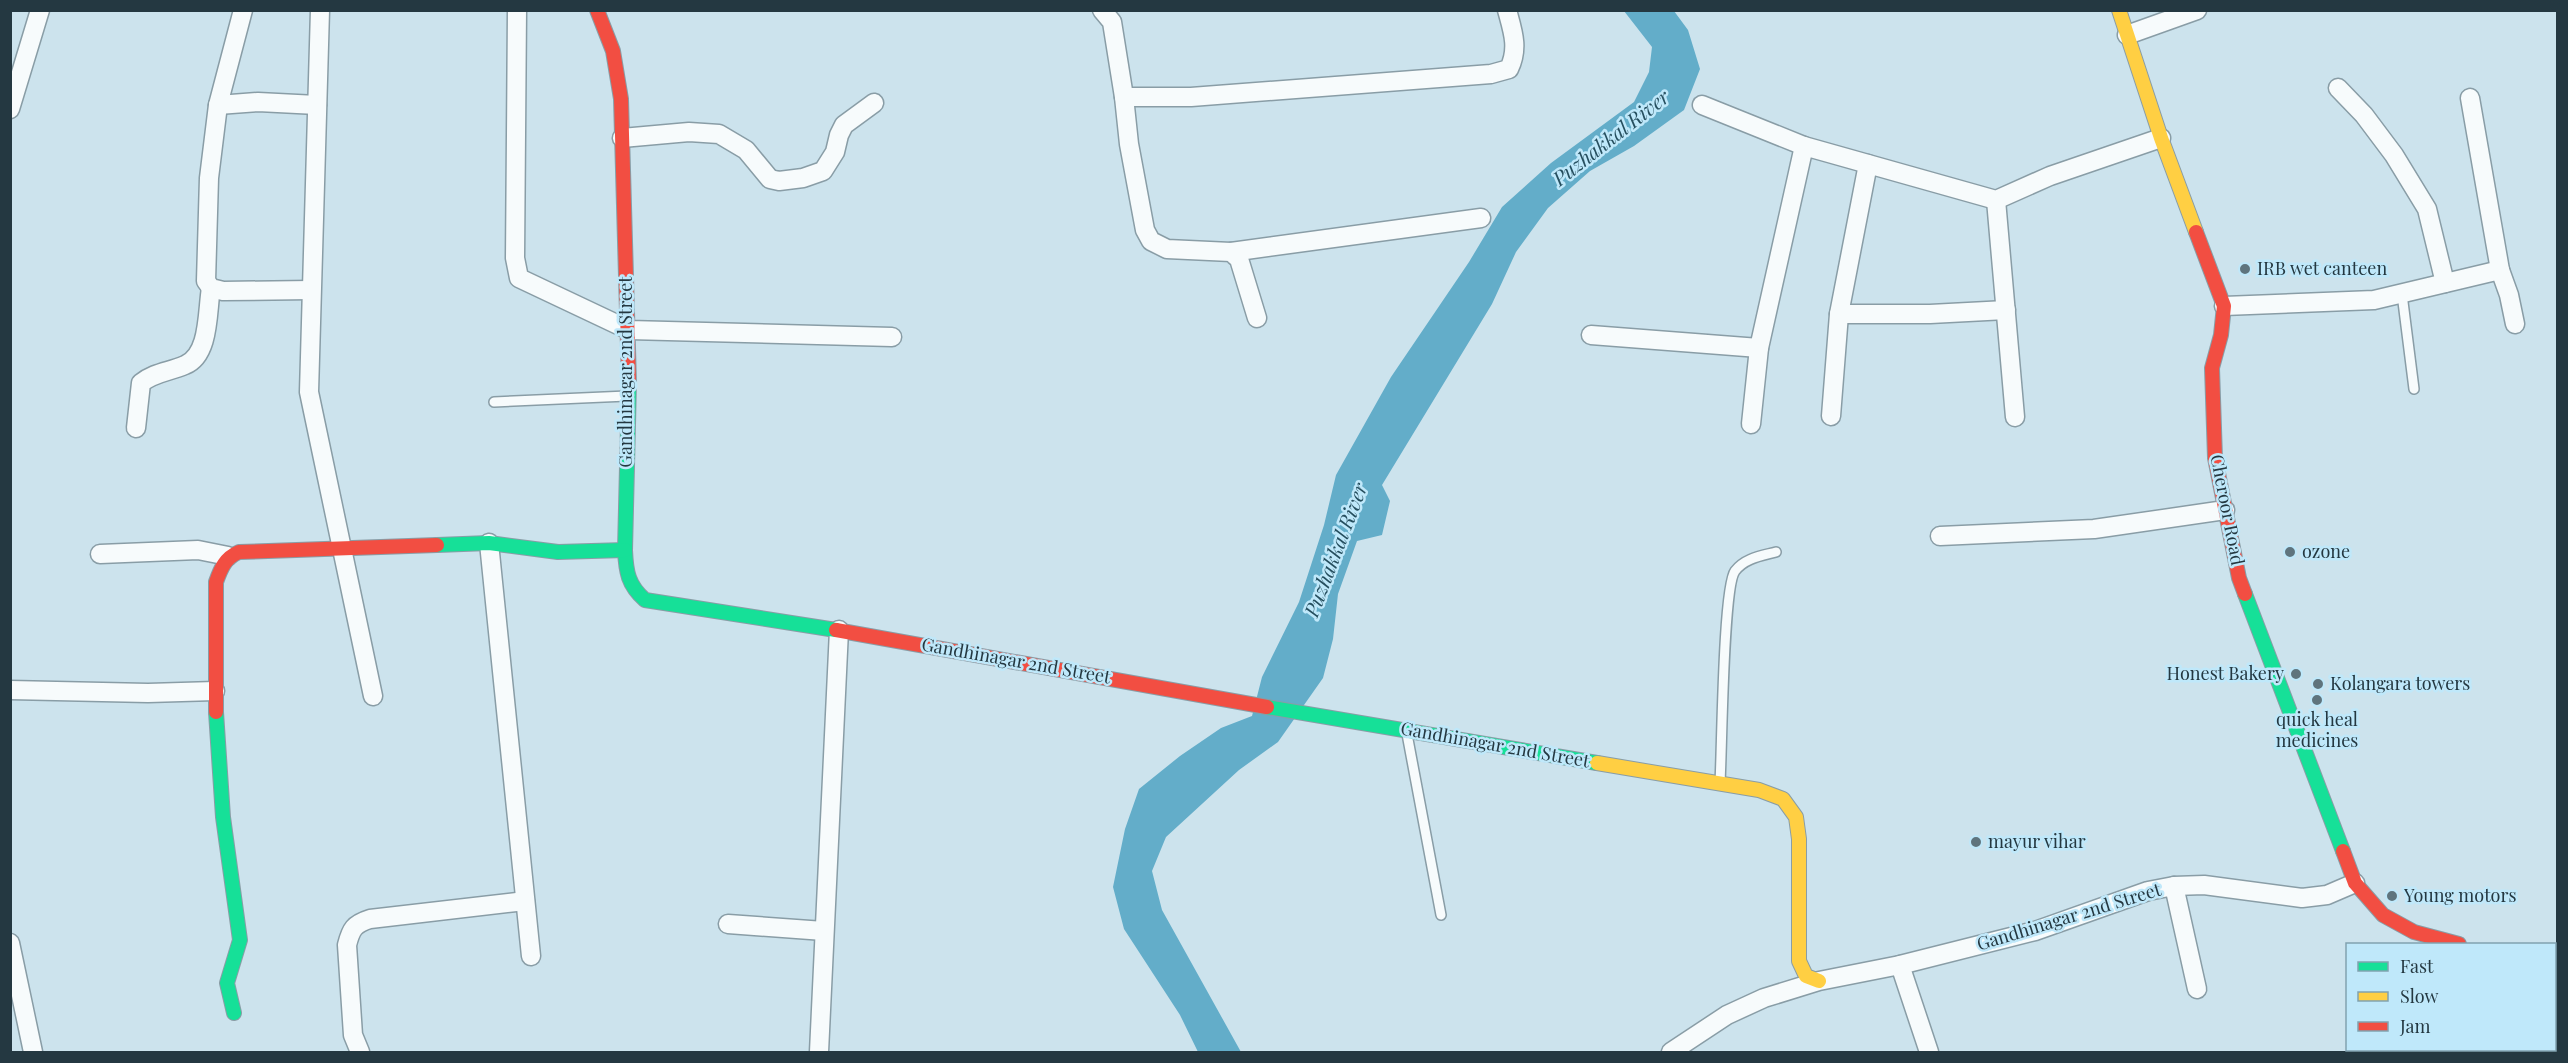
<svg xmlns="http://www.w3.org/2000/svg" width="2568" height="1063" font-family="'Playfair Display',serif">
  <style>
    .water { fill: #63adc9 }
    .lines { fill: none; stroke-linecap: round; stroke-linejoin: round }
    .lane-casing { stroke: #899da6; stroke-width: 12 }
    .street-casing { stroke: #899da6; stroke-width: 21 }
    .fast-casing { stroke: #899da6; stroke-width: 16 }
    .slow-casing { stroke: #899da6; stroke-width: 16 }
    .jam-casing { stroke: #899da6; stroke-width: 16 }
    .lane { stroke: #f7fbfc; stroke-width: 9 }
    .street { stroke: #f7fbfc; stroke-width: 18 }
    .fast { stroke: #16e098; stroke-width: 14 }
    .slow { stroke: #ffcf43; stroke-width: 14 }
    .jam { stroke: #f24e42; stroke-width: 14 }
    .poi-dot { fill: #5f747d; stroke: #bfe8fa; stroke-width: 2 }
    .labels { text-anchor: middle; stroke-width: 5; stroke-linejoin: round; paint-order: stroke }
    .poi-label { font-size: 18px; fill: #243841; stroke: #bfe8fa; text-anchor: start }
    .street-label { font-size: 18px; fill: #243841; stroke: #bfe8fa }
    .water-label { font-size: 20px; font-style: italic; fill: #264f5f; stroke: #bfe8fa }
  </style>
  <rect width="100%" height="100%" fill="#cce3ed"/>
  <path class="water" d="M1624,11H1674L1688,30L1700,69L1684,110L1634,146L1590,171L1548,208L1516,252L1492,304L1382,485L1390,501L1382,535L1357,541L1338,594L1333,639L1323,678L1278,742L1239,770L1166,837L1152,871L1162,910L1241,1052H1198L1180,1015L1124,929L1113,887L1125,829L1139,789L1180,756L1221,728L1252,716L1262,677L1299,602L1324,525L1336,475L1391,377L1469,262L1502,207L1551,163L1634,102L1649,72L1652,47Z"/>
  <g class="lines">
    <g class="lane-casing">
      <g id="lane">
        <path d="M2402,294L2414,389"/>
        <path d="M494,402L627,396"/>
        <path d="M1407,734L1441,915"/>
        <path d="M1720,782C1722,751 1723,587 1735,571C1745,558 1761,556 1776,552"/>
      </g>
    </g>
    <g class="street-casing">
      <g id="street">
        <path d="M243,10L218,105L209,178L206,281L211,288L223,291L311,290"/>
        <path d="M320,10L309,392L373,696"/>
        <path d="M517,10L515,258L519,278L629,330L892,337"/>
        <path d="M1102,10L1112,22L1124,97H1191L1491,74L1509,69C1519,48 1513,32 1507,10"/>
        <path d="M2127,35L2197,10"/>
        <path d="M2338,88L2364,115L2394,155L2427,209L2445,283"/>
        <path d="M1124,97L1129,144L1145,230L1151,241L1167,249L1231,252L1239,259L1257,318"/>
        <path d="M2470,98L2500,270"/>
        <path d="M218,105L258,102L317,105"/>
        <path d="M1702,105L1804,146"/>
        <path d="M10,109L40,10"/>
        <path d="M622,138L689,132L719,134L746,150L770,179L779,181L803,178L823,171L835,152L839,135L844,125L874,103"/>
        <path d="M1996,200L2015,417"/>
        <path d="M1231,252L1481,218"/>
        <path d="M2224,306L2374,300L2500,270L2509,295L2515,324"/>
        <path d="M1839,314H1930L2006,310"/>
        <path d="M1591,335L1759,348L1804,146L1996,200L2050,176L2161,138"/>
        <path d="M1831,416L1839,314L1868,164"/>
        <path d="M1751,424L1759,348"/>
        <path d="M136,428L141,383C155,372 169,372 185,365C210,355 207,311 211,288"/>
        <path d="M1940,536L2094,529L2225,510"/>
        <path d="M489,543L531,956"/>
        <path d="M100,554L198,550L228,556"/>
        <path d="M10,690L148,693L215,691"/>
        <path d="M2174,886L2197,989"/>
        <path d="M728,924L824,931"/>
        <path d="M10,943L33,1052"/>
        <path d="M1900,965L1929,1052"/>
        <path d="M360,1052L353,1035L347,945C351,929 354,924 370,919L525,901"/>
        <path d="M819,1052L839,630"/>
        <path d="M1671,1052L1727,1015L1764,998L1819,981L1900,965L2035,931L2148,891L2174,886L2204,885L2302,898L2327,895L2355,883"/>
      </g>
    </g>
    <g class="fast-casing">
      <g id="fast">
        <path d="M629,383L625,550C626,572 628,585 645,600L836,630"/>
        <path d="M437,545L489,543L558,552L625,550"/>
        <path d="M2245,594L2343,851"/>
        <path d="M1267,707L1597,763"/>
        <path d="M216,712L223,817L240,940L227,983L234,1013"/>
      </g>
    </g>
    <g class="slow-casing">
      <g id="slow">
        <path d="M2119,10L2161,138L2196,232"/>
        <path d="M1597,763L1759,790L1783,799L1796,817L1799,839V961L1806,976L1819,981"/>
        <path d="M2554,964H2558"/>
      </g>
    </g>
    <g class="jam-casing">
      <g id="jam">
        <path d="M597,10L613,51L621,99L629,383"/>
        <path d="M2196,232L2224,306L2221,335L2212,368L2215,458L2239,578L2245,594"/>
        <path d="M836,630L1267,707"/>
        <path d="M216,712V582C221,568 225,558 239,552L437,545"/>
        <path d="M2343,851L2355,883L2383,915L2414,932L2459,944"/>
      </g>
    </g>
    <use href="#lane" class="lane"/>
    <use href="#street" class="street"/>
    <use href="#fast" class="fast"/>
    <use href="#slow" class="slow"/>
    <use href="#jam" class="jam"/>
  </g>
  <g class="poi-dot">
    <circle cx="2245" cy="269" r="6"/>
    <circle cx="2290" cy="552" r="6"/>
    <circle cx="2296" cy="674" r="6"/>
    <circle cx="2318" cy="684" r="6"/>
    <circle cx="2317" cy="700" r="6"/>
    <circle cx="1976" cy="842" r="6"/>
    <circle cx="2392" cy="896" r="6"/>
  </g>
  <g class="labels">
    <g class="poi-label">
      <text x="2257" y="275">IRB wet canteen</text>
      <text x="2302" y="558">ozone</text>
      <text x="2284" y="680" text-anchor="end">Honest Bakery</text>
      <text x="2330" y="690">Kolangara towers</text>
      <text x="2317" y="726" text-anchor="middle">quick heal<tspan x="2317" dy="21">medicines</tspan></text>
      <text x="1988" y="848">mayur vihar</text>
      <text x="2404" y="902">Young motors</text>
    </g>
    <g class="street-label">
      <text transform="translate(626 372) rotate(-90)" y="6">Gandhinagar 2nd Street</text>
      <text transform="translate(2227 510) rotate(79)" y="6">Cheroor Road</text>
      <text transform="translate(1016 661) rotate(10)" y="6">Gandhinagar 2nd Street</text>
      <text transform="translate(1495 745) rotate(10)" y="6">Gandhinagar 2nd Street</text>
      <text transform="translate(2069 917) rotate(-17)" y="6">Gandhinagar 2nd Street</text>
    </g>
    <g class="water-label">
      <text transform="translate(1611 138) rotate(-38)" y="7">Puzhakkal River</text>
      <text transform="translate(1336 550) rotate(-69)" y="7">Puzhakkal River</text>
    </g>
  </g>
  <rect width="2568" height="1063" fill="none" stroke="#243841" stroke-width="24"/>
  <rect x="2346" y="943" width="210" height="108" fill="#bfe8fa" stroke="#81a2b0" stroke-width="1.5"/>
  <rect x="2358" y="962" width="30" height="9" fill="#16e098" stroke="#81a2b0" stroke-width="1.5"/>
  <text x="2400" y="973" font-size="18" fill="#243841">Fast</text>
  <rect x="2358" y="992" width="30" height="9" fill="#ffcf43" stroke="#81a2b0" stroke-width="1.5"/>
  <text x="2400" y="1003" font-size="18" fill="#243841">Slow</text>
  <rect x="2358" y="1022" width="30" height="9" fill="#f24e42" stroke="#81a2b0" stroke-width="1.5"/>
  <text x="2400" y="1033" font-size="18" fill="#243841">Jam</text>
</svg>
